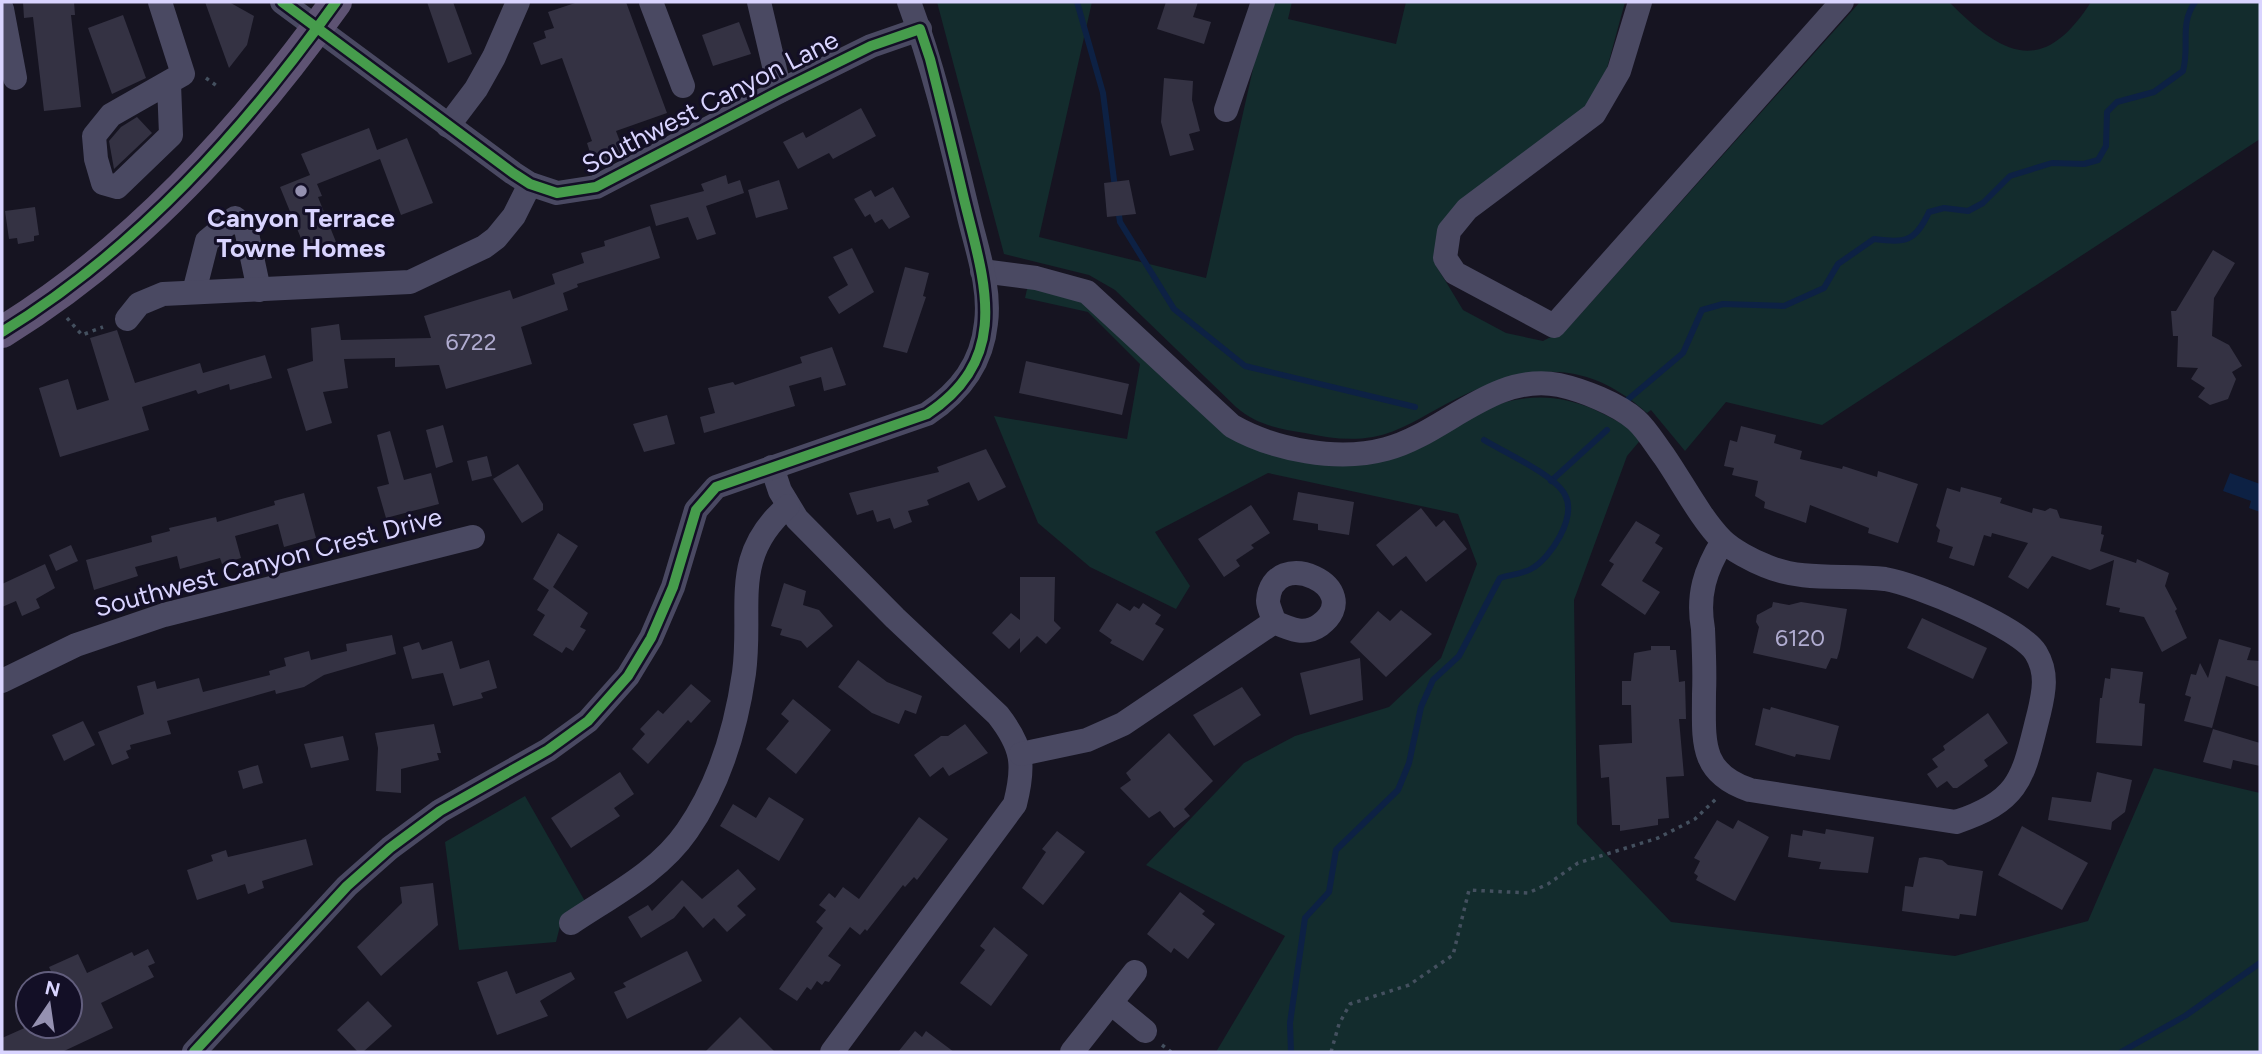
<svg xmlns="http://www.w3.org/2000/svg" width="2262" height="1054" font-family="Figtree,sans-serif">
  <style>
    .green { fill: #132c2d }
    .water { fill: #0d2144 }
    .lines { fill: none; stroke-linecap: round; stroke-linejoin: round }
    .stream { stroke: #0d2144; stroke-width: 6 }
    .building { fill: #343243 }
    .path { stroke: #44505f; stroke-width: 3.5; stroke-dasharray: 3.5 5; stroke-linecap: butt }
    .minor { stroke: #4a4962; stroke-width: 24 }
    .major { stroke: #5e5373; stroke-width: 32 }
    .cycleway-casing { stroke: #130f26; stroke-width: 15 }
    .cycleway { stroke: #469c4c; stroke-width: 10 }
    .poi-dot { fill: #9591b1; stroke: #130f26; stroke-width: 2.5 }
    .labels { text-anchor: middle; stroke-width: 6; stroke-linejoin: round; paint-order: stroke }
    .number-label { font-size: 23px; fill: #b0acd0 }
    .street-label { font-size: 26px; fill: #d9d4ff; stroke: #130f26 }
    .poi-label { font-size: 26px; font-weight: bold; fill: #d9d4ff; stroke: #130f26 }
  </style>
  <rect width="100%" height="100%" fill="#161421"/>
  <g class="green">
    <path d="M937,2H1092L1039,237L1206,278L1268,2H1292L1288,19L1396,44L1406,2H1625L1603,83L1584,111L1448,219L1437,267L1463,310L1506,333L1543,341L1568,328L1860,2H1949C2003,56 2043,77 2091,2H2260V139L1822,425L1726,402L1685,451L1651,410L1647,413C1580,353 1519,366 1446,404C1423,416 1400,432 1373,437C1350,441 1328,438 1305,433C1279,429 1257,425 1236,407L1115,290L1089,275L1004,254Z"/>
    <path d="M1028,285L1080,298L1220,426L1321,462L1506,402C1559,388 1599,408 1643,437L1627,456L1574,600L1577,824L1671,922L1955,956L2088,921L2154,768L2260,793V1052H1216L1285,936L1146,865L1244,763L1295,736L1389,707L1441,658L1477,564L1458,514L1268,473L1155,532L1190,586L1176,609L1090,567L1038,523L994,416L1127,439L1140,364L1088,312L1025,298Z"/>
    <path d="M525,796L586,903L560,926L556,942L459,950L445,842Z"/>
  </g>
  <path class="water" d="M2230,473L2260,484V512L2249,508L2251,501L2223,491Z"/>
  <g class="lines">
    <g class="stream">
      <path d="M1077,2L1103,93L1115,188"/>
      <path d="M1118,209L1120,222L1174,309L1245,366L1415,407"/>
      <path d="M1625,402L1683,353L1702,310L1723,304L1784,306L1824,288L1838,264L1874,239C1906,243 1915,242 1929,212L1944,208L1968,211L1983,203L2010,176L2052,163L2084,164L2098,160L2106,146L2107,112L2117,102L2154,92L2183,71C2190,44 2179,25 2195,2"/>
      <path d="M1551,481L1607,430"/>
      <path d="M1291,1052L1290,1023L1305,918L1329,892L1336,850L1398,790L1409,763L1421,707L1433,680L1459,656L1500,578C1509,575 1522,574 1531,569C1551,558 1577,517 1565,495C1555,475 1504,452 1484,440"/>
      <path d="M2121,1052L2185,1016L2260,963"/>
    </g>
  </g>
  <g class="building">
    <path d="M23,2H74L75,15H71L81,107L44,111L33,17L24,18Z"/>
    <path d="M205,2H229L254,16L247,45L229,68Z"/>
    <path d="M427,2H453L472,54L448,63Z"/>
    <path d="M578,2H626L667,113L616,131L625,155L595,168L587,143L592,141L562,58L541,65L533,43L546,38L544,31L554,28L548,12Z"/>
    <path d="M1166,2H1198L1193,17L1211,22L1204,44L1157,29Z"/>
    <path d="M123,15L146,78L112,94L88,28Z"/>
    <path d="M739,22L751,54L713,66L702,35Z"/>
    <path d="M1164,78L1193,81L1192,100L1200,131L1189,134L1194,150L1170,156L1161,122Z"/>
    <path d="M861,108L876,136L833,159L829,153L798,169L783,142L803,132L806,138Z"/>
    <path d="M137,117L152,133L114,169L109,141L121,127Z"/>
    <path d="M369,128L377,150L407,138L433,203L401,215L380,159L360,167L317,184L322,196L318,197L336,242L307,253L280,187L310,175L301,154Z"/>
    <path d="M726,175L728,184L740,180L744,193L706,206L716,234L697,240L688,217L656,226L650,205L704,191L701,184Z"/>
    <path d="M779,180L788,209L756,218L748,190Z"/>
    <path d="M1129,180L1136,214L1107,217L1104,183Z"/>
    <path d="M893,187L910,217L889,229L882,219L875,223L870,214L865,217L854,199L871,190L875,197Z"/>
    <path d="M35,207L39,235L34,236V241L18,244L17,238L9,239L5,211Z"/>
    <path d="M650,226L660,258L577,284L578,287L563,293L568,310L521,327L532,364L446,389L439,365L395,367V358L344,359L348,388L323,392L332,423L306,431L287,369L313,361L311,328L339,324L341,340L431,338L424,316L510,290L513,299L555,284L552,274L584,263L581,253L605,246L604,241Z"/>
    <path d="M852,248L874,292L839,314L828,297L848,285L833,257Z"/>
    <path d="M2213,250L2235,263L2214,298L2212,336L2229,345L2242,366L2232,372L2236,379L2228,399L2210,405L2198,397L2205,388L2191,379L2198,368L2177,367L2178,336H2173L2171,311H2176Z"/>
    <path d="M905,267L929,273L923,296L926,297L907,353L883,347Z"/>
    <path d="M117,330L135,383L200,363L203,373L265,355L272,378L230,390L229,384L198,394L196,390L142,407L149,430L60,457L39,388L68,379L77,410L109,400L90,338Z"/>
    <path d="M832,347L846,385L824,391L821,377L789,386L795,406L704,433L700,417L715,413L708,388L733,382L735,385L802,363L800,357Z"/>
    <path d="M1026,361L1129,384L1122,415L1019,393Z"/>
    <path d="M667,415L675,444L644,452L633,424Z"/>
    <path d="M443,425L453,462L436,468L426,430Z"/>
    <path d="M1741,426L1776,435L1774,443L1802,451L1800,459L1842,469L1843,466L1877,477L1878,471L1918,484L1898,543L1868,533L1869,528L1810,505L1806,523L1764,508L1765,502L1755,496L1758,481L1732,475L1734,468L1724,466L1730,440L1737,442Z"/>
    <path d="M390,431L404,480L431,473L439,504L386,518L377,487L389,484L377,435Z"/>
    <path d="M986,449L1006,487L978,501L969,482L927,500L929,505L908,511L912,522L894,529L890,518L877,522L873,510L857,515L849,493L939,472L937,467Z"/>
    <path d="M487,456L492,476L472,481L467,461Z"/>
    <path d="M518,464L543,504V510L522,523L493,479Z"/>
    <path d="M1961,487L2002,498L2000,503L2032,513L2033,508L2045,511L2050,508L2057,510L2060,518L2102,526L2101,534L2104,535L2100,551L2136,563L2137,559L2169,573L2165,586L2177,609L2175,611L2187,638L2162,652L2144,617L2119,612L2120,608L2106,605L2114,560L2090,570L2052,556L2028,589L2008,577L2028,543L1992,533L1991,537L1984,535L1974,566L1949,558L1953,547L1937,542L1940,530L1936,526L1947,488L1960,492Z"/>
    <path d="M1298,492L1354,502L1349,535L1318,530V524L1293,520Z"/>
    <path d="M304,493L316,538L284,547L278,524L235,536L241,558L222,564L220,558L180,569L177,556L135,567L138,576L94,590L86,560L152,542L151,536L170,531L169,528L216,517L217,522L275,505L274,501Z"/>
    <path d="M1251,505L1270,533L1251,545L1254,548L1236,560L1240,566L1224,577L1198,539Z"/>
    <path d="M1421,508L1436,527L1444,520L1467,549L1426,582L1406,556L1393,566L1376,545Z"/>
    <path d="M1636,521L1660,535L1655,543L1663,548L1642,581L1660,592L1645,615L1601,585L1614,564L1609,561Z"/>
    <path d="M558,533L578,546L553,587L588,613L580,627L586,630L573,651L566,647L562,653L533,635L545,615L537,610L549,590L533,579Z"/>
    <path d="M71,545L78,561L56,571L49,555Z"/>
    <path d="M45,564L55,588L36,599L40,608L22,616L16,601L2,607V584Z"/>
    <path d="M1020,577H1055L1054,621L1061,628L1046,644L1037,636L1020,653V638L1009,649L992,633L1011,613L1020,620Z"/>
    <path d="M784,583L806,591L803,605L819,610L833,626L807,648L801,641L780,635L782,629L771,626Z"/>
    <path d="M1773,602L1789,605L1801,602L1847,609L1840,649L1837,659L1831,658L1826,669L1753,653L1759,627L1756,622L1757,615L1772,607Z"/>
    <path d="M1117,603L1130,611L1134,606L1139,609L1143,603L1161,615L1155,624L1164,629L1143,661L1110,643L1112,640L1099,631Z"/>
    <path d="M1401,610L1432,634L1386,677L1350,642L1378,611L1390,621Z"/>
    <path d="M1922,618L1987,648L1973,679L1907,648Z"/>
    <path d="M392,635L396,654L324,675L304,687L276,694L275,690L167,721L171,734L130,745L131,749L126,751L129,758L112,765L98,732L144,714L137,686L155,681L157,689L199,678L203,692L270,675L269,671L286,666L284,658L309,651L311,660L347,651L346,644Z"/>
    <path d="M2219,639L2251,648L2247,660L2260,661V687L2226,676L2212,728L2184,721L2191,697L2185,695L2191,674L2196,675L2200,663L2208,678Z"/>
    <path d="M452,641L460,669L489,660L497,688L481,693L483,698L453,706L443,673L412,679L403,647L419,642L422,650Z"/>
    <path d="M1651,646H1670V650H1676L1679,682L1685,681L1686,719H1679L1684,776L1666,777L1669,818L1658,819V825L1620,831V825H1612L1609,777L1601,778L1599,745L1632,743L1631,705H1622V681H1631L1634,653L1651,650Z"/>
    <path d="M1360,658L1363,700L1310,715L1300,673Z"/>
    <path d="M858,660L887,682L922,696L916,714L905,710L899,724L872,713L838,687Z"/>
    <path d="M2111,668L2143,672L2139,703L2145,704L2142,746L2096,743L2100,698H2102L2105,678L2110,679Z"/>
    <path d="M691,684L711,701L691,723L688,720L648,764L632,749L645,734L640,729L658,710L663,714Z"/>
    <path d="M1242,687L1261,715L1214,746L1193,715Z"/>
    <path d="M793,699L831,730L796,774L766,749L789,721L781,714Z"/>
    <path d="M1771,707L1839,726L1830,760L1796,754L1795,757L1755,745L1763,708L1770,710Z"/>
    <path d="M1988,713L2008,743L1984,760L1988,766L1957,788H1953L1947,781L1937,788L1927,774L1938,767L1932,759L1945,750L1943,746Z"/>
    <path d="M83,721L95,745L64,761L52,735Z"/>
    <path d="M434,724L441,753H437L439,760L401,769V793L376,791L378,748L375,733Z"/>
    <path d="M965,724L988,753L949,776L943,767L930,777L914,755L941,736H948Z"/>
    <path d="M2213,729L2260,743V766L2233,760L2231,769L2203,762Z"/>
    <path d="M1169,733L1213,781L1184,809L1190,816L1174,828L1160,811L1149,818L1120,788L1131,780L1126,773Z"/>
    <path d="M343,736L349,760L311,768L304,744Z"/>
    <path d="M258,765L263,783L243,789L238,771Z"/>
    <path d="M620,772L634,794L614,808L620,816L571,848L551,818Z"/>
    <path d="M2097,772L2132,780L2125,812L2112,822L2111,830L2048,820L2052,797L2091,802Z"/>
    <path d="M769,797L804,819L779,861L720,826L733,804L756,818Z"/>
    <path d="M919,817L948,839L917,880L914,877L905,887L903,885L867,931L865,929L860,935L850,927L828,956L841,965L829,982L825,981L822,985L817,981L811,990L807,987L797,1001L779,989L823,928L816,922L826,910L819,905L829,893L835,898L843,887L859,899Z"/>
    <path d="M1717,820L1733,829L1738,820L1769,837L1735,901L1696,880L1698,876L1694,873L1700,861L1694,858Z"/>
    <path d="M2022,826L2088,863L2062,910L1998,875Z"/>
    <path d="M1826,829L1874,837L1868,873L1819,869L1821,862L1788,857L1791,834L1802,836L1803,830L1825,834Z"/>
    <path d="M1057,831L1085,852L1043,905L1022,888L1046,852L1042,849Z"/>
    <path d="M306,839L313,865L262,881L264,888L248,894L245,884L197,900L187,870L213,861L211,855L226,850L228,857Z"/>
    <path d="M1925,857L1942,860L1948,865L1983,871L1976,916L1960,914L1959,919L1902,911L1905,886L1913,887L1919,858Z"/>
    <path d="M738,869L756,889L737,906L746,915L727,932L714,918L703,928L684,906L674,918L641,938L628,917L648,905L652,911L682,880L702,899Z"/>
    <path d="M433,883L438,925L381,976L357,947L402,903L400,887Z"/>
    <path d="M1180,892L1205,911L1202,914L1215,924L1188,959L1174,948L1171,953L1147,934Z"/>
    <path d="M994,927L1028,955L991,1006L960,983L985,950L980,946Z"/>
    <path d="M148,949L155,963L148,966L154,977L101,1003L113,1028L62,1052H2V1038L29,1026H70V984H57L49,967L78,954L87,973L132,952L134,956Z"/>
    <path d="M687,951L702,981L627,1019L614,992L626,987L623,983Z"/>
    <path d="M507,971L516,994L571,972L575,979L540,1001L548,1016L497,1035L477,982Z"/>
    <path d="M368,1001L392,1026L363,1052H358L337,1030Z"/>
    <path d="M740,1017L775,1052H705Z"/>
    <path d="M915,1031L922,1037L926,1031L954,1052H898Z"/>
  </g>
  <g class="lines">
    <g class="path">
      <path d="M206,78L217,86"/>
      <path d="M67,318L82,335L103,327"/>
      <path d="M1162,1045L1171,1052"/>
      <path d="M1331,1052L1339,1024L1350,1004L1409,985L1453,955L1469,890L1528,893L1548,884L1578,863L1658,838L1695,819L1717,798"/>
    </g>
    <g class="minor">
      <path d="M160,2L183,74L111,115L94,136L96,159L103,183L117,187L171,135L169,84"/>
      <path d="M282,2L513,173L530,184L557,193L596,187L780,91L871,46L920,29"/>
      <path d="M651,2L683,86"/>
      <path d="M759,2L780,91"/>
      <path d="M1640,2L1619,71L1594,114L1467,209L1449,231L1445,258L1455,273L1554,326L1842,2"/>
      <path d="M2,9L15,78"/>
      <path d="M1226,110L1263,2"/>
      <path d="M448,126L476,89L494,57L518,2"/>
      <path d="M982,271L1036,278L1087,292L1232,426C1274,450 1338,462 1386,449C1444,434 1493,372 1559,385C1582,390 1618,404 1636,420C1647,430 1655,444 1664,456C1682,482 1701,519 1722,540C1732,550 1753,561 1766,566C1803,582 1846,574 1885,579C1916,584 2020,627 2036,653C2048,673 2044,692 2039,713C2023,775 2023,800 1956,822L1750,790C1699,773 1704,741 1704,694C1705,672 1704,651 1703,629C1697,595 1705,570 1723,541"/>
      <path d="M194,292L207,241L235,218L246,229L259,290"/>
      <path d="M127,319L139,304L163,294L410,282L484,247L496,238L514,216L530,184"/>
      <path d="M772,467L780,491L797,519L895,618L998,715C1023,747 1025,765 1015,804L832,1052"/>
      <path d="M2,681L76,645L164,615L473,537"/>
      <path d="M1021,754L1087,740L1123,724L1274,622C1290,629 1305,636 1320,625C1369,588 1272,543 1268,601C1268,607 1273,616 1274,622"/>
      <path d="M571,923C611,896 659,872 687,831C719,785 736,729 744,673C753,606 729,557 788,506"/>
      <path d="M1111,1003L1145,1031"/>
      <path d="M194,1052L347,886L390,848L440,811L548,750L588,721L628,676L651,638L673,587L696,510L716,487L927,414C960,392 982,364 986,323C991,285 975,245 967,208C950,138 934,69 909,2"/>
      <path d="M1072,1052L1135,972"/>
    </g>
    <path class="major" d="M2,332C136,250 245,129 336,2"/>
    <g class="cycleway-casing">
      <g id="cycleway">
        <path d="M2,332C136,250 245,129 336,2"/>
        <path d="M194,1052L347,886L390,848L440,811L548,750L588,721L628,676L651,638L673,587L696,510L716,487L927,414C1013,358 984,281 964,199C953,152 942,106 930,59L920,29L871,46L780,91L596,187L557,193L530,184L513,173L282,2"/>
      </g>
    </g>
    <use href="#cycleway" class="cycleway"/>
  </g>
  <circle class="poi-dot" cx="301" cy="191" r="7"/>
  <g class="labels">
    <g class="number-label">
      <text x="471" y="350">6722</text>
      <text x="1800" y="646">6120</text>
    </g>
    <g class="street-label">
      <text transform="translate(710 102) rotate(-27)" y="9">Southwest Canyon Lane</text>
      <text transform="translate(268 562) rotate(-15)" y="9">Southwest Canyon Crest Drive</text>
    </g>
    <g class="poi-label">
      <text x="301" y="227">Canyon Terrace<tspan x="301" dy="30">Towne Homes</tspan></text>
    </g>
  </g>
  <rect width="2262" height="1054" fill="none" stroke="#d9d4ff" stroke-width="7"/>
  <g transform="translate(49 1005) rotate(13)"><circle r="33" fill="#130f26" stroke="#625e7d" stroke-width="2"/>
  <path d="M0-5L12 26L0 18L-12 26Z" fill="#9591b1"/>
  <text y="-10" font-size="19" font-weight="bold" text-anchor="middle" fill="#d9d4ff">N</text>
  </g>
</svg>
